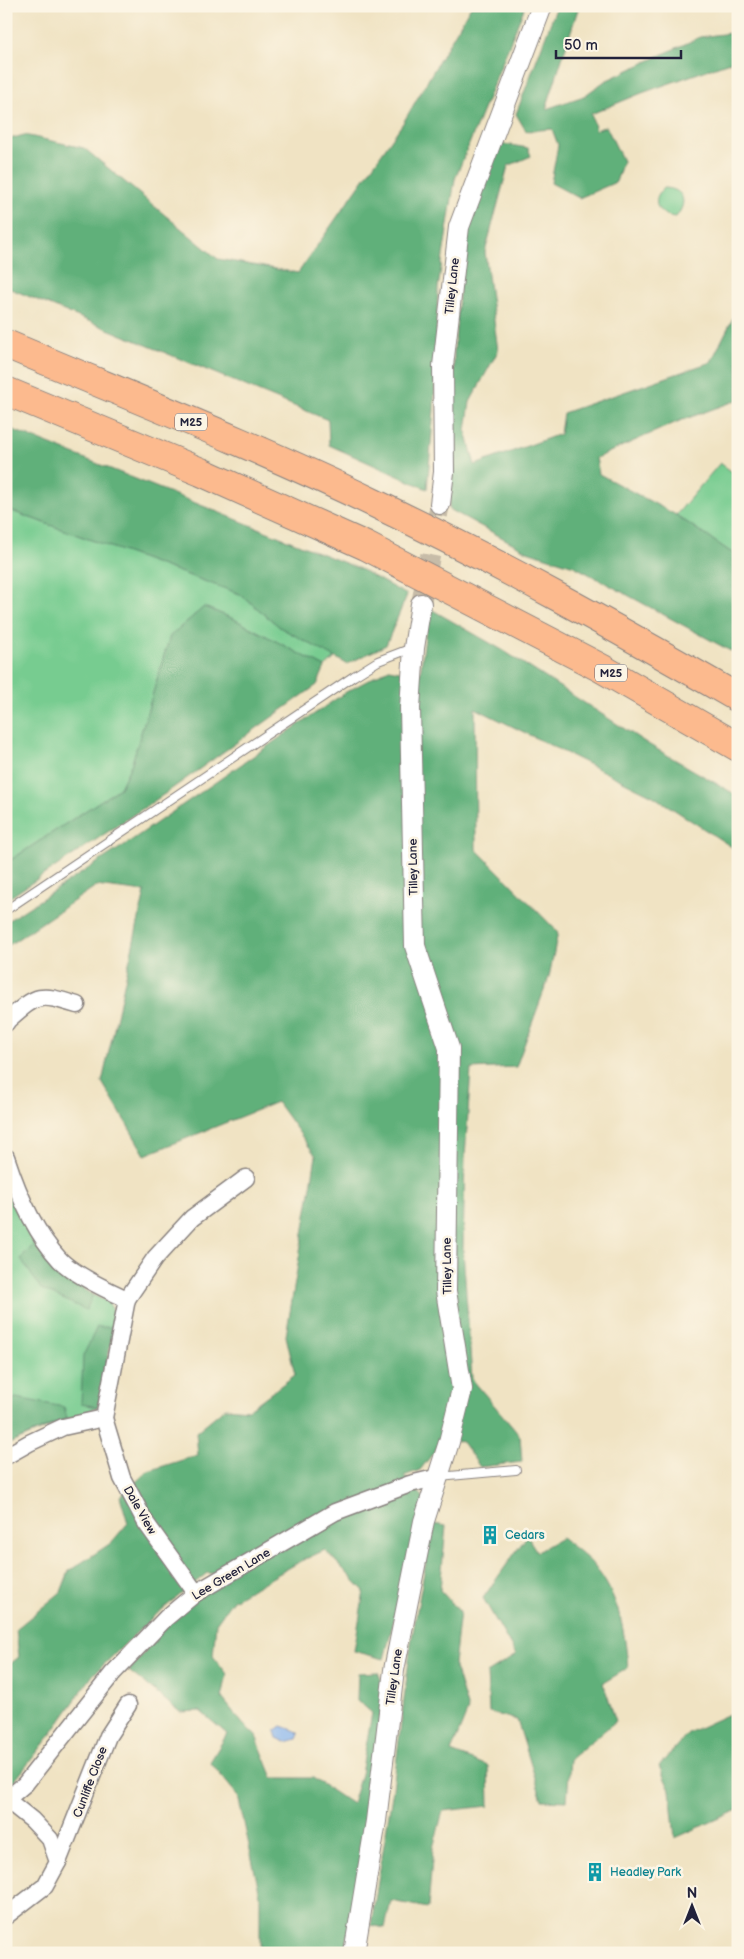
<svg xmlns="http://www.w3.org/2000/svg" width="744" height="1959" font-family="'Balsamiq Sans',sans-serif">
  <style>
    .green { fill: #77cc90; stroke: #4c7766 }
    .forest { fill: #61b07a; stroke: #42695a }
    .water { fill: #84b3ee; stroke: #536a94 }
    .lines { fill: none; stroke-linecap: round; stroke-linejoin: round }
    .tertiary-tunnel { stroke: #c7bca8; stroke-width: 20; stroke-dasharray: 20 10; stroke-linecap: butt }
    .service-casing { stroke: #89827f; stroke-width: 10 }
    .minor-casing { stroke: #89827f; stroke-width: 19 }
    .tertiary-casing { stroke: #89827f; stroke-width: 22 }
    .motorway-casing { stroke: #89827f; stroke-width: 30 }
    .service { stroke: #fff; stroke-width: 8 }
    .minor { stroke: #fff; stroke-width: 16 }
    .tertiary { stroke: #fff; stroke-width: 20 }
    .motorway { stroke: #fcba8e; stroke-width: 28 }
    .labels { text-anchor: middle; stroke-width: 5; stroke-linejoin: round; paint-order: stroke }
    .shield { fill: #fcf5e5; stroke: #63616e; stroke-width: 1 }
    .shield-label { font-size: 11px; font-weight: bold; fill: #22223b }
    .street-label { font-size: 12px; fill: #22223b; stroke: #fcf5e5 }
    .culture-label { font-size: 12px; fill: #0d838f; stroke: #fcf5e5; text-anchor: start }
  </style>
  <rect width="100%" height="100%" fill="#fcf5e5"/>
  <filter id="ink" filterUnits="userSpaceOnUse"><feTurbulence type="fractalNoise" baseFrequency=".02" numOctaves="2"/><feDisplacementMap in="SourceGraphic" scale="10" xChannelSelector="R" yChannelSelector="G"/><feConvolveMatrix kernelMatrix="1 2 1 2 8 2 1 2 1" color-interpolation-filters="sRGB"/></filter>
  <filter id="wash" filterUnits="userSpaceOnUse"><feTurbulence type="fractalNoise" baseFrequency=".0096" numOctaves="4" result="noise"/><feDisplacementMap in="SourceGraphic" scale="20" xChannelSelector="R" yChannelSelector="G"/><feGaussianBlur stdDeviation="1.12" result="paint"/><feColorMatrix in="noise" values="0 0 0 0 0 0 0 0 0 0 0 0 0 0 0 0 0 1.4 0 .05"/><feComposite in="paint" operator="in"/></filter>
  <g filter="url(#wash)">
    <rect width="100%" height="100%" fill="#f0e3c3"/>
    <g class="green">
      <path d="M663,188C683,188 689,201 676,217C658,216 650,202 663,188Z"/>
      <path d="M720,463L738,476V557L676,515Z"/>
      <path d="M6,509L240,594L281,628L336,657L325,667L234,619L204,607L170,636L132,763L120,788L6,863Z"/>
      <path d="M6,1186L34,1244L56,1270L93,1295L108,1302L114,1312V1327L98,1407L6,1445Z"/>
    </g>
    <g class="forest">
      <path d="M471,6H525L455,179L438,288L434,410L427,489L329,445L328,420L6,287V140L24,135L84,148L218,259L298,273L403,123Z"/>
      <path d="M557,6H579L546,109L584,96L605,81L700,37L738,32V59L642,93L591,114L596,130L606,126L623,161L616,182L579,198L551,183L558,145L552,129L526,131L516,114Z"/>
      <path d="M498,143L528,148L531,156L508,166L485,252L498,351L470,402L466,431L475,465L560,434L563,413L711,362L735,314L738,313V400L677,422L596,458L599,474L676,515L738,557V655L574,566L527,551L449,509L453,440L454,352L465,228Z"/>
      <path d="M6,427L360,569L407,595L386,645L347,664L281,628L240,594L6,509Z"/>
      <path d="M204,607L234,619L325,667L317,685L166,793L6,900V863L120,788L132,763L170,636Z"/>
      <path d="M429,608L504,651L648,744L738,796V851L653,796L475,708L476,849L558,932L549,977L516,1067L471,1069L465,1157L463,1249L472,1379L520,1436L522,1462L480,1467L462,1442L444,1439L420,1470L404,1476L425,1499L384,1659L354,1651L364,1591L325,1550L301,1561L233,1600L216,1623L213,1656L227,1674L222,1698L243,1724L256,1736L273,1778H313L352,1804L361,1774L372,1713L357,1700L358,1673L378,1672L384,1687L364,1843L345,1953H260V1895L238,1796L210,1762L227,1734L200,1711L180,1712L129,1671L166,1625L217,1574L207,1573L152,1618L93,1675L49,1737L13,1783L6,1787V1667L19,1657L16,1629L61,1592L69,1571L111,1543L128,1523L120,1496L148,1471L198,1455L196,1432L225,1408L248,1410L295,1375L286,1336L316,1156L277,1102L145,1155L102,1082L145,892L96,886L6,947V922L126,844L346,692L389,669L420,675Z"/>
      <path d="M34,1244L56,1270L93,1295L86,1310L41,1289L21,1259Z"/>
      <path d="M97,1327H114L98,1407L81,1404L83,1356Z"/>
      <path d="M16,1398L64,1407L67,1418L6,1445V1402Z"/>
      <path d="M433,1524L446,1526L440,1590L460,1612L454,1664L468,1710L451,1752L488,1766L489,1806L443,1811L433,1848L428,1908L391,1901L385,1928L371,1925L393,1789L411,1643Z"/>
      <path d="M527,1536L537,1552L561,1538C572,1546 585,1555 594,1566C619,1595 625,1632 628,1668L603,1683L616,1721L570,1759L567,1801L542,1800L517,1720L489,1712L487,1673L516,1655L483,1598Z"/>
      <path d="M738,1710V1810L675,1838L670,1790L659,1766L688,1733Z"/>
    </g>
    <path class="water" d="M282,1726L296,1731L299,1734L297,1739L286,1742L277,1738L275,1731Z"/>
  </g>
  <g filter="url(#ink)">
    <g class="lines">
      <path class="tertiary-tunnel" d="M421,604L440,504"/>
      <g class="service-casing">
        <g id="service">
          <path d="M6,910L354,676L378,661L412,648"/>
          <path d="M439,1477L516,1470"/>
        </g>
      </g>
      <g class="minor-casing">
        <g id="minor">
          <path d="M6,1023L8,1020C38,994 38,993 77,1005"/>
          <path d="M6,1157C17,1191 35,1233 60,1260C75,1275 107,1290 127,1299"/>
          <path d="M6,1456L29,1443L63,1427L104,1418"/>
          <path d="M196,1593L146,1523L122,1478L104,1418L127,1299L155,1258L192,1218L246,1178"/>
          <path d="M6,1800L25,1784L113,1673L166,1618L196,1593L335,1512L410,1484L439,1477"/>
          <path d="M58,1862L108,1736L128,1705"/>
          <path d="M6,1916L45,1886L58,1862L50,1839L32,1820L7,1800"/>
        </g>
      </g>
      <g class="tertiary-casing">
        <g id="tertiary">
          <path d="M440,504L444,472L443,366L459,227L542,6"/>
          <path d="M354,1953L376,1821L394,1670L424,1521L449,1442L462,1389L446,1291L449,1048L415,946L410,708L414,648L421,604"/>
        </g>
      </g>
      <g class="motorway-casing">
        <g id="motorway">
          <path d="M6,344C129,396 254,445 374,503C498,562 618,629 738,698"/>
          <path d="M6,391L201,472L366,546L601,668L738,747"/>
        </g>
      </g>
      <use href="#service" class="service"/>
      <use href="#minor" class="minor"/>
      <use href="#tertiary" class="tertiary"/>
      <use href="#motorway" class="motorway"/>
    </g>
  </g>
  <defs>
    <g id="building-bare" transform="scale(1.5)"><path d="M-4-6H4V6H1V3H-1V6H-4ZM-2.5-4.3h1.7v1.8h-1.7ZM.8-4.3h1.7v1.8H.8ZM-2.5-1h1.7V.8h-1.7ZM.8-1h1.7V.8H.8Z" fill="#0f9aa8" stroke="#fcf5e5" stroke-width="2.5" paint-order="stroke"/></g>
  </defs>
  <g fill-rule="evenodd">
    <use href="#building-bare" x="490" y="1535"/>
    <use href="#building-bare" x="595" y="1872"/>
  </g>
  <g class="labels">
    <g class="shield">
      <rect x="175" y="413.5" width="32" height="17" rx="4"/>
      <rect x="595" y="664.5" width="32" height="17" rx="4"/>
    </g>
    <g class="shield-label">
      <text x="191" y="426">M25</text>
      <text x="611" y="677">M25</text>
    </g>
    <g class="street-label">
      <text transform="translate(452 286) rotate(-84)" y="4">Tilley Lane</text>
      <text transform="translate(413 867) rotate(-91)" y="4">Tilley Lane</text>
      <text transform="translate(447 1266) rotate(-91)" y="4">Tilley Lane</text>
      <text transform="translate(140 1510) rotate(60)" y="4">Dale View</text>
      <text transform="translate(231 1574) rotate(-31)" y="4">Lee Green Lane</text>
      <text transform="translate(394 1677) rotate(-82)" y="4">Tilley Lane</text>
      <text transform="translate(90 1782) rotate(-69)" y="4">Cunliffe Close</text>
    </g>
    <g class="culture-label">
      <text x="505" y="1539">Cedars</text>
      <text x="610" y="1876">Headley Park</text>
    </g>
  </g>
  <rect width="744" height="1959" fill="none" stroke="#fcf5e5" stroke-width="25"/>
  <g transform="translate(692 1906)" stroke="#fcf5e5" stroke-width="4" paint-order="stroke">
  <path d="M0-4L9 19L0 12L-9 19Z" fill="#22223b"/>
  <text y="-8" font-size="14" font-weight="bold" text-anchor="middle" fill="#22223b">N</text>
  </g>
  <path d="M556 50v8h125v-8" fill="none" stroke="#22223b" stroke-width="2.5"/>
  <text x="564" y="50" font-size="15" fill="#22223b" stroke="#fcf5e5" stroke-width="4" paint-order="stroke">50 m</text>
</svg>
